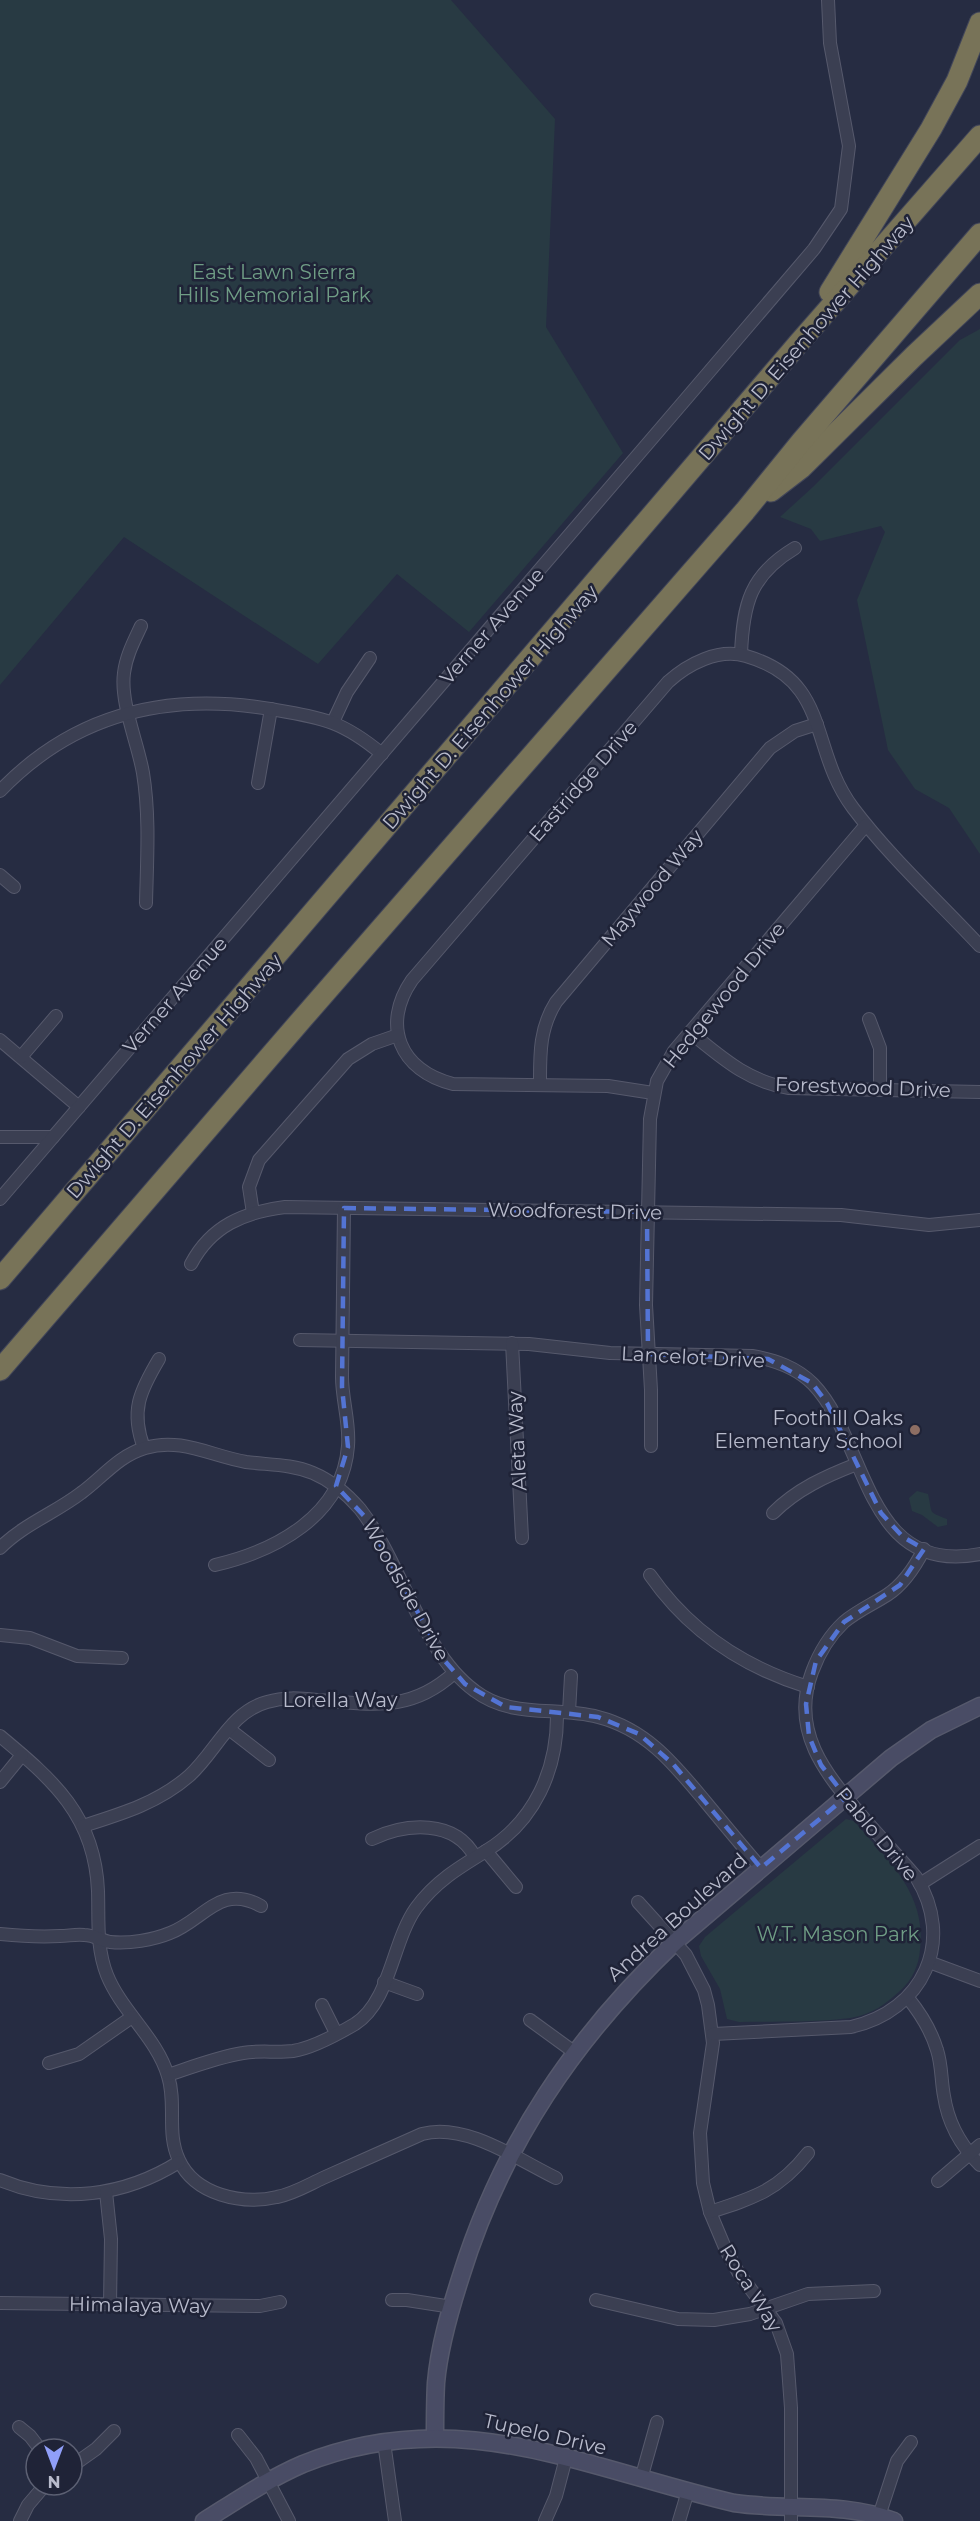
<svg xmlns="http://www.w3.org/2000/svg" width="980" height="2521" font-family="Montserrat,sans-serif">
  <style>
    .green { fill: #283a43 }
    .lines { fill: none; stroke-linecap: round; stroke-linejoin: round }
    .street-casing { stroke: #56596c; stroke-width: 14 }
    .secondary-casing { stroke: #56596c; stroke-width: 19 }
    .highway-casing { stroke: #424659; stroke-width: 23 }
    .street { stroke: #3b3f52; stroke-width: 12 }
    .secondary { stroke: #494c65; stroke-width: 16 }
    .highway { stroke: #787358; stroke-width: 21 }
    .marked { fill: none; stroke: #5374d4; stroke-width: 4.5; stroke-dasharray: 12 8; stroke-linejoin: round }
    .education-dot { fill: #8d6e63; stroke: #1f2337; stroke-width: 2 }
    .labels { text-anchor: middle; stroke-width: 5; stroke-linejoin: round; paint-order: stroke }
    .park-label { font-size: 20px; fill: #6f9d85; stroke: #1f2337 }
    .street-label { font-size: 20px; fill: #b8bbcc; stroke: #1f2337 }
    .poi-label { font-size: 20px; fill: #b8bbcc; stroke: #1f2337; text-anchor: end }
  </style>
  <rect width="100%" height="100%" fill="#262c42"/>
  <g class="green">
    <path d="M0,0H451L555,119L546,327L623,453L469,632L397,574L318,664L124,537L0,685Z"/>
    <path d="M980,329V854L949,808L915,789L888,750L857,600L885,532L881,526L820,541L811,529L780,517L814,486L960,340Z"/>
    <path d="M917,1491L928,1494C933,1515 927,1511 947,1519V1525L938,1527L922,1515L912,1511L909,1498Z"/>
    <path d="M846,1819L854,1821C888,1861 927,1893 920,1950C919,1965 912,1980 901,1990C886,2004 871,2015 850,2018C814,2023 775,2021 739,2022L727,2019L720,1989L701,1956L699,1946L705,1937Z"/>
  </g>
  <g class="lines">
    <g class="street-casing">
      <g id="street">
        <path d="M141,626C134,641 126,656 124,673C120,703 138,743 143,773C150,816 147,860 146,903"/>
        <path d="M741,654C743,604 750,575 795,548"/>
        <path d="M333,722L347,692L370,658"/>
        <path d="M258,783L271,709"/>
        <path d="M0,791C74,714 167,692 270,709C322,718 341,720 382,754"/>
        <path d="M0,875L14,887"/>
        <path d="M869,1019L880,1048V1090"/>
        <path d="M690,1032C721,1057 748,1082 789,1088L980,1092"/>
        <path d="M0,1040L79,1107"/>
        <path d="M21,1057L56,1016"/>
        <path d="M540,1085C540,1055 539,1029 556,1002L770,748L795,731L817,724"/>
        <path d="M653,1093L608,1086L453,1084C400,1071 381,1025 412,980L668,682C688,664 718,648 746,656C832,681 808,748 853,808C890,857 938,901 980,946"/>
        <path d="M0,1137H53"/>
        <path d="M0,1199L685,400L814,249L841,209L849,146L830,43L828,0"/>
        <path d="M253,1213L249,1187L259,1160L348,1059L372,1044L398,1035"/>
        <path d="M191,1264C211,1226 244,1212 285,1207L841,1215L929,1225L980,1220"/>
        <path d="M300,1340L529,1344L610,1353L752,1356C775,1360 796,1367 813,1384C868,1441 864,1577 980,1554"/>
        <path d="M512,1343L522,1538"/>
        <path d="M651,1446V1390L646,1305L650,1119L657,1081L674,1051L866,825"/>
        <path d="M144,1448C130,1411 140,1391 159,1359"/>
        <path d="M773,1513C797,1489 826,1476 857,1464"/>
        <path d="M0,1548C24,1524 55,1513 81,1493C103,1477 118,1456 145,1448C181,1437 211,1456 246,1462C269,1465 291,1464 313,1473C332,1481 347,1494 360,1509C401,1561 421,1652 475,1691C512,1719 556,1706 598,1717C646,1729 674,1764 704,1800C723,1823 742,1846 761,1868"/>
        <path d="M215,1565C275,1551 343,1516 348,1446C350,1423 342,1400 342,1377C343,1321 343,1264 344,1208"/>
        <path d="M650,1575C689,1631 743,1667 808,1687"/>
        <path d="M0,1635L30,1638L77,1656L122,1658"/>
        <path d="M569,1712L571,1676"/>
        <path d="M229,1729L269,1760"/>
        <path d="M0,1736C53,1780 95,1816 98,1891C99,1920 96,1947 107,1975C122,2012 157,2038 168,2076C177,2104 166,2133 179,2160C195,2195 242,2205 277,2197C293,2194 308,2185 323,2178C356,2163 389,2149 422,2134C465,2122 517,2159 556,2178"/>
        <path d="M0,1782L22,1755"/>
        <path d="M83,1826C121,1814 158,1803 189,1776C216,1752 230,1712 267,1702C284,1697 299,1698 317,1700C371,1704 410,1713 454,1673"/>
        <path d="M372,1839C406,1823 455,1819 475,1857"/>
        <path d="M486,1851L516,1887"/>
        <path d="M920,1884L980,1846"/>
        <path d="M638,1902L686,1955L704,1990L708,2005L713,2043L700,2133L703,2183L710,2212L726,2250L738,2272L776,2323L787,2354L791,2408V2521"/>
        <path d="M0,1934C20,1936 41,1937 60,1936C68,1936 76,1934 84,1935C93,1935 101,1940 110,1942C129,1944 153,1940 170,1933C204,1920 220,1883 261,1906"/>
        <path d="M929,1962L980,1981"/>
        <path d="M384,1982L417,1994"/>
        <path d="M908,1998C921,2014 931,2030 937,2050C942,2065 941,2081 944,2096C948,2123 961,2146 980,2165"/>
        <path d="M322,2005L336,2033"/>
        <path d="M530,2020L574,2052"/>
        <path d="M713,2034L851,2027C923,2011 956,1941 916,1877C898,1856 879,1836 861,1815C825,1773 790,1731 812,1672C819,1653 829,1636 844,1622C857,1611 873,1604 887,1595C904,1584 915,1567 924,1549"/>
        <path d="M49,2063L79,2054L132,2017"/>
        <path d="M168,2075C192,2067 218,2057 243,2053C259,2050 276,2053 293,2051C313,2048 338,2034 355,2024C390,2002 392,1942 416,1908C435,1882 458,1868 486,1851C535,1821 558,1769 557,1712"/>
        <path d="M0,2180C60,2205 125,2196 179,2162"/>
        <path d="M938,2181L980,2145"/>
        <path d="M106,2192L111,2239L110,2304"/>
        <path d="M710,2212C754,2198 779,2190 808,2153"/>
        <path d="M392,2300H407L452,2307"/>
        <path d="M596,2300L678,2319L714,2320L750,2314L808,2294L874,2291"/>
        <path d="M0,2303L260,2306L280,2302"/>
        <path d="M19,2427L30,2436L40,2449"/>
        <path d="M238,2435L256,2458L289,2521"/>
        <path d="M384,2442L395,2521"/>
        <path d="M72,2466L96,2449L114,2431"/>
        <path d="M641,2479L657,2422"/>
        <path d="M879,2516L897,2461L911,2442"/>
        <path d="M20,2521L28,2505L45,2485"/>
        <path d="M545,2521L556,2496L566,2458"/>
        <path d="M679,2521L688,2491"/>
      </g>
    </g>
    <g class="secondary-casing">
      <g id="secondary">
        <path d="M435,2437C435,2419 435,2401 436,2383C439,2347 450,2310 461,2276C502,2144 575,2037 675,1942L891,1758L931,1730L980,1706"/>
        <path d="M204,2521C236,2501 268,2479 303,2464C458,2402 584,2468 734,2503C788,2511 842,2501 894,2521"/>
      </g>
    </g>
    <g class="highway-casing">
      <g id="highway">
        <path d="M830,292L931,129L957,81L980,23"/>
        <path d="M771,491L801,468L914,356L980,294"/>
        <path d="M0,1279L798,344L980,136"/>
        <path d="M0,1370L303,1018L745,511L801,442L980,234"/>
      </g>
    </g>
    <use href="#street" class="street"/>
    <use href="#secondary" class="secondary"/>
    <use href="#highway" class="highway"/>
  </g>
  <path class="marked" d="M344,1208L647,1212L648,1354L768,1359L812,1383L827,1403L881,1513L903,1537L924,1549L900,1585L844,1622L816,1661L806,1704L809,1736L821,1765L846,1797L761,1868L673,1764L639,1734L598,1717L506,1707L465,1684L444,1660L366,1518L336,1486L348,1447L342,1387Z"/>
  <circle class="education-dot" cx="915" cy="1430" r="6"/>
  <g class="labels">
    <g class="park-label">
      <text x="274" y="279">East Lawn Sierra<tspan x="274" dy="23">Hills Memorial Park</tspan></text>
      <text x="838" y="1941">W.T. Mason Park</text>
    </g>
    <g class="street-label">
      <text transform="translate(806 338) rotate(-49)" y="7">Dwight D. Eisenhower Highway</text>
      <text transform="translate(492 626) rotate(-49)" y="7">Verner Avenue</text>
      <text transform="translate(490 707) rotate(-49)" y="7">Dwight D. Eisenhower Highway</text>
      <text transform="translate(583 781) rotate(-49)" y="7">Eastridge Drive</text>
      <text transform="translate(652 888) rotate(-50)" y="7">Maywood Way</text>
      <text transform="translate(175 995) rotate(-49)" y="7">Verner Avenue</text>
      <text transform="translate(724 995) rotate(-51)" y="7">Hedgewood Drive</text>
      <text transform="translate(174 1076) rotate(-49)" y="7">Dwight D. Eisenhower Highway</text>
      <text transform="translate(863 1087) rotate(2)" y="7">Forestwood Drive</text>
      <text transform="translate(575 1211) rotate(1)" y="7">Woodforest Drive</text>
      <text transform="translate(693 1357) rotate(3)" y="7">Lancelot Drive</text>
      <text transform="translate(517 1441) rotate(-93)" y="7">Aleta Way</text>
      <text transform="translate(406 1590) rotate(61)" y="7">Woodside Drive</text>
      <text x="340" y="1707">Lorella Way</text>
      <text transform="translate(877 1834) rotate(50)" y="7">Pablo Drive</text>
      <text transform="translate(677 1917) rotate(-42)" y="7">Andrea Boulevard</text>
      <text transform="translate(751 2288) rotate(58)" y="7">Roca Way</text>
      <text transform="translate(140 2305) rotate(1)" y="7">Himalaya Way</text>
      <text transform="translate(545 2434) rotate(13)" y="7">Tupelo Drive</text>
    </g>
    <g class="poi-label">
      <text x="903" y="1425">Foothill Oaks<tspan x="903" dy="23">Elementary School</tspan></text>
    </g>
  </g>
  <g transform="translate(54 2467) rotate(180)"><circle r="28" fill="#1f2337" stroke="#5c6073" stroke-width="1.5"/>
  <path d="M0-4.5L10 22L0 15L-10 22Z" fill="#909ff9"/>
  <text y="-9" font-size="16" font-weight="bold" text-anchor="middle" fill="#b8bbcc">N</text>
  </g>
</svg>
